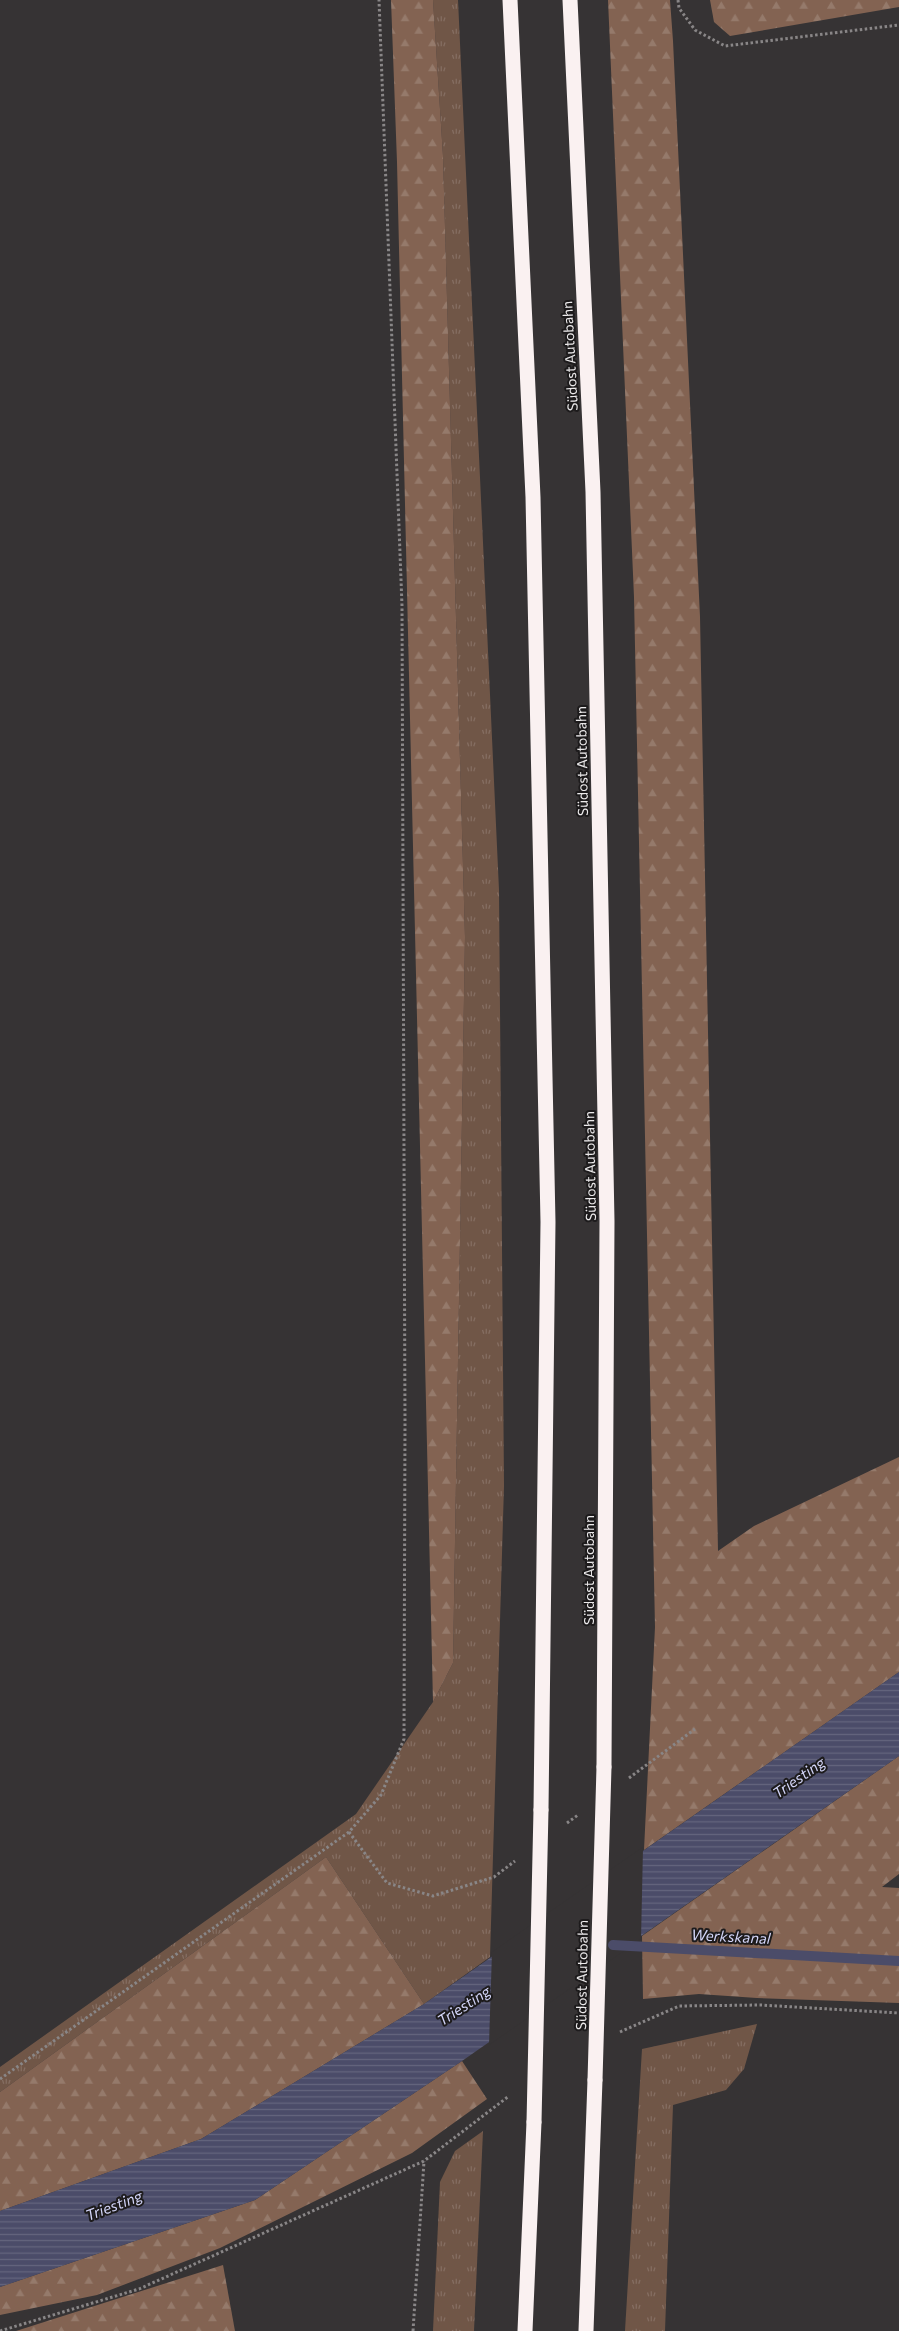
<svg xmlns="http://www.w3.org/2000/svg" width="899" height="2331" font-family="Commissioner,sans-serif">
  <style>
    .grass { fill: url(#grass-tufts) }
    .forest { fill: url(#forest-firs) }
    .water { fill: url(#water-rules) }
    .pier { fill: #363334 }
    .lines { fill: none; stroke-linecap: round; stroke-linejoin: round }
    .stream { stroke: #4b4c69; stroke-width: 10 }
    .path { stroke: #898687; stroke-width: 3; stroke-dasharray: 2.5 2.5; stroke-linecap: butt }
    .highway { stroke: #faf1f1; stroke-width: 15 }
    .highway-bridge { stroke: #faf1f1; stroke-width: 15 }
    .labels { text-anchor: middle; stroke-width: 4; stroke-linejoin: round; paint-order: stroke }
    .street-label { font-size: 14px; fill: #eceaeb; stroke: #1d1b1c }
    .water-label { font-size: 15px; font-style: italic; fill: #d3d5f8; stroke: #1d1b1c }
  </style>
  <defs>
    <pattern id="grass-tufts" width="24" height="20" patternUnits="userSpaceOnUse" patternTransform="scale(1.25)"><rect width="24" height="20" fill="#705647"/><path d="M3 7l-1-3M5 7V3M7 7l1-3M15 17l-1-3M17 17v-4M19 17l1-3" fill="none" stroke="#856e62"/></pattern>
    <pattern id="forest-firs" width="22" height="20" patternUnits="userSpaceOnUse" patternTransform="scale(1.25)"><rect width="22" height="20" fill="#836352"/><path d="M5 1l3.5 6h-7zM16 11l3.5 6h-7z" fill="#957a6b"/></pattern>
    <pattern id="water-rules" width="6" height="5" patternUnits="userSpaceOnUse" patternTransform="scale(1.25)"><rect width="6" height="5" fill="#4b4c69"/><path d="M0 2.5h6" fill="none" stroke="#65667f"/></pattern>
  </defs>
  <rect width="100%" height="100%" fill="#363334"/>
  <g class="grass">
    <path d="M433,0H458L499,890L504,1486L490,1957L424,2004L326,1857L0,2092V2067L356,1814L433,1702L453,1663L465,937L443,156Z"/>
    <path d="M757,2024L744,2069L726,2090L673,2105L665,2331H625L642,2049Z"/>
    <path d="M483,2131L474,2331H433L440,2182L455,2151Z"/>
  </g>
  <g class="forest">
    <path d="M391,0H433L443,156L465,937L453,1663L433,1702L397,162Z"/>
    <path d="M608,0H670L673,41L700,617L718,1551L754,1526L899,1457V1672L644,1850L655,1627L634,597Z"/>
    <path d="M710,0H899V7L730,36L714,22Z"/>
    <path d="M899,1756V1874L882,1887L899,1888V2003L757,1998L699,1994L643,1999L642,1936Z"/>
    <path d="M326,1857L424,2004L201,2139L0,2211V2092Z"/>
    <path d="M462,2061L487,2099L412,2153L220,2248L97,2295L0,2315V2287L255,2200Z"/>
    <path d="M223,2265L235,2331H16Z"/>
  </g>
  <path class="water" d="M899,1672V1756L462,2061L255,2200L0,2287V2211L201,2139L424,2004Z"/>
  <path class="pier" d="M643,1847L641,1939L489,2045L492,1952Z"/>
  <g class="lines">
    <path class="stream" d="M613,1945L899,1961"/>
    <g class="path">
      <path d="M678,0L679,8L695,30L725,46L899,25"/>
      <path d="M629,1778L695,1729"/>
      <path d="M567,1823L578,1815"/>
      <path d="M349,1832L387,1883L433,1896L494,1877L515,1861"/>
      <path d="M620,2032L679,2006L760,2005L899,2013"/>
      <path d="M0,2079L349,1832L381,1795L404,1739L405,1423L402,606L379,0"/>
      <path d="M0,2331L139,2289L424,2161L509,2096"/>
      <path d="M413,2331L424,2161"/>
    </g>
    <g class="highway">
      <path d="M510,0L533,497L548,1222L541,1810"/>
      <path d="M570,0L593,492L607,1221L604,1767"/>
      <path d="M525,2331L534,2122"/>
      <path d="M586,2331L595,2080"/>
    </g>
    <g class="highway-bridge">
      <path d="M595,2080L604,1767"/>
      <path d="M534,2122L541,1810"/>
    </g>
  </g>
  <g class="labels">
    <g class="street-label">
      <text transform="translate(570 356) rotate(-93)" y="5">Südost Autobahn</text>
      <text transform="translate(582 761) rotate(-91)" y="5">Südost Autobahn</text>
      <text transform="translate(590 1166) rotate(-91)" y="5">Südost Autobahn</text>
      <text transform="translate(589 1570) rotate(-90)" y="5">Südost Autobahn</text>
      <text transform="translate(582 1975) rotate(-89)" y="5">Südost Autobahn</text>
    </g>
    <g class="water-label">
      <text transform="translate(799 1778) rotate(-35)" y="5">Triesting</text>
      <text transform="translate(731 1937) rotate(3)" y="5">Werkskanal</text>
      <text transform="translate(464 2006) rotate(-33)" y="5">Triesting</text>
      <text transform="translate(114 2206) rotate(-21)" y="5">Triesting</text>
    </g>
  </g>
</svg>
